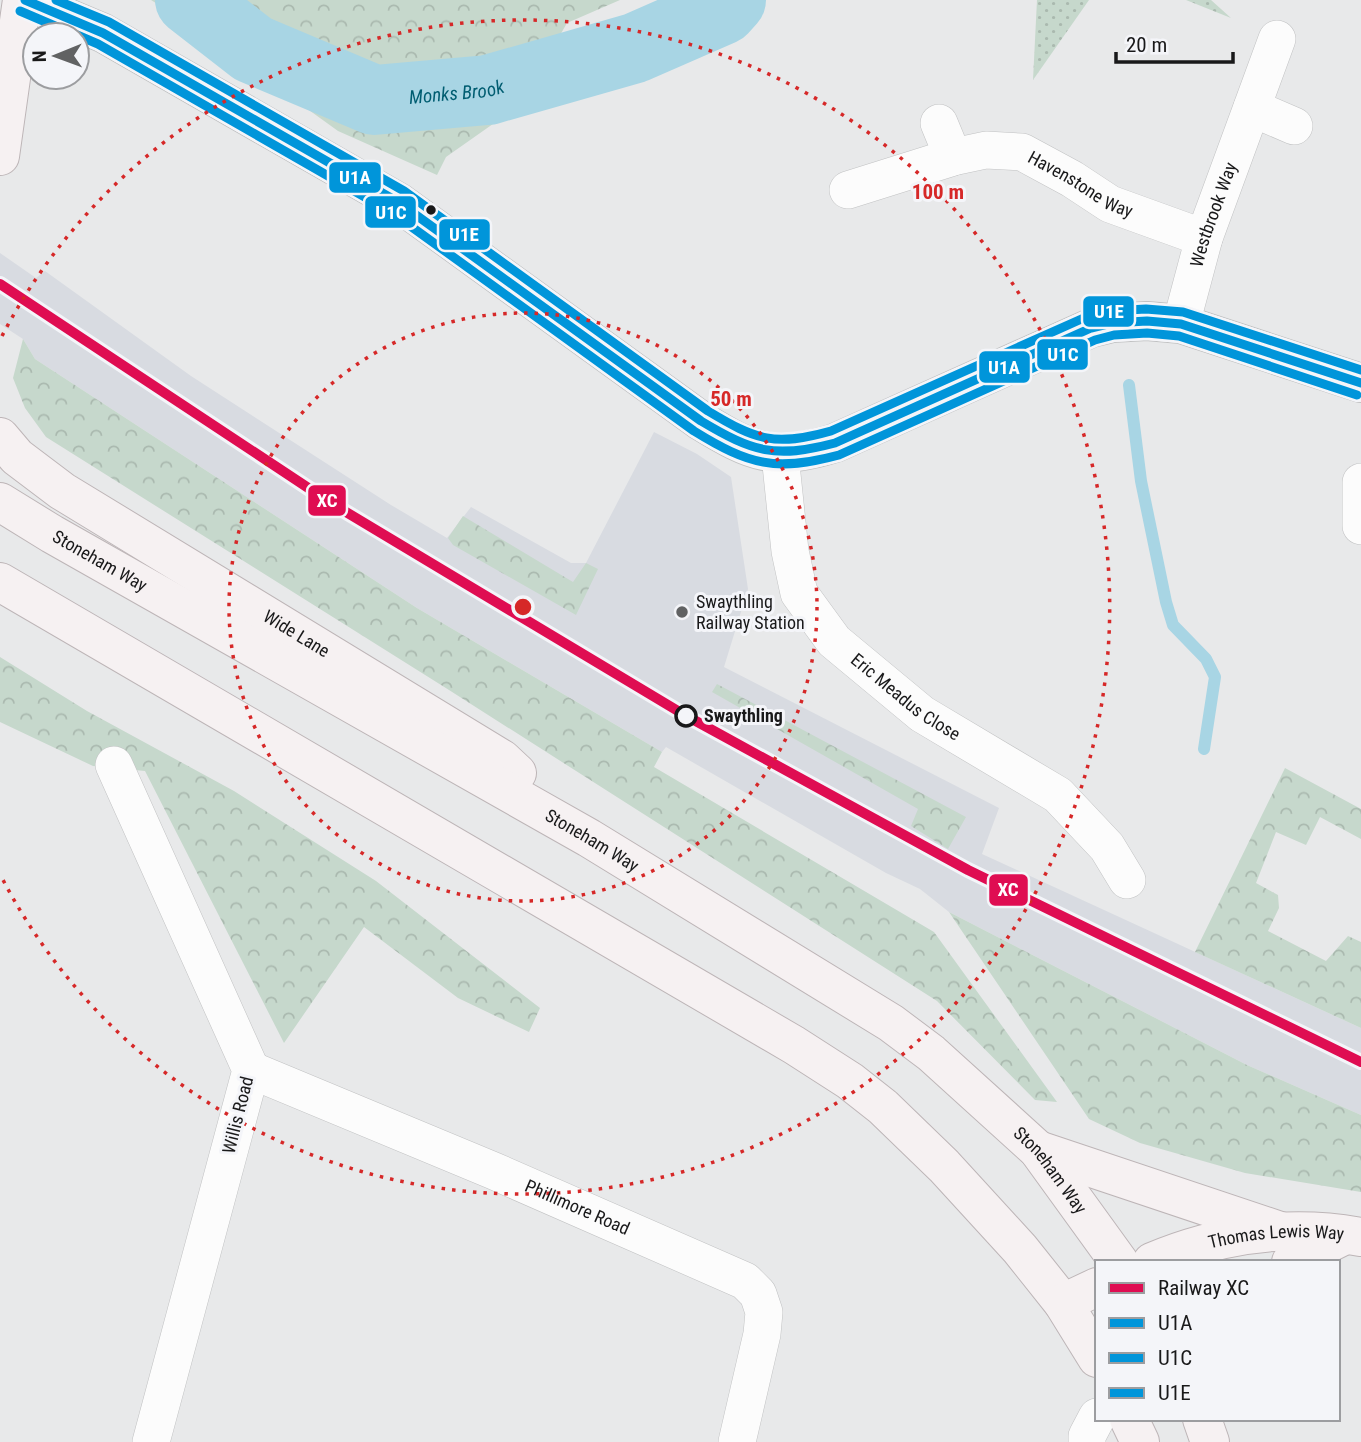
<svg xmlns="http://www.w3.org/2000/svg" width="1361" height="1442" font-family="'Roboto Condensed',sans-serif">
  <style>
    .built { fill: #d8dbe1 }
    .grass { fill: url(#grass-dots) }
    .forest { fill: url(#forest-crowns) }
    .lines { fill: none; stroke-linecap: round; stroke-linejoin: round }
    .stream { stroke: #a8d5e4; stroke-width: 12 }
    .river { stroke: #a8d5e4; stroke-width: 70 }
    .street-casing { stroke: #c1c2c3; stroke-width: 38 }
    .secondary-casing { stroke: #c1c2c3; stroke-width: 40 }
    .primary-casing { stroke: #bdb5b7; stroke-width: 40 }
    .street { stroke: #fcfcfc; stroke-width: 37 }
    .secondary { stroke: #f8f7f7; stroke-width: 38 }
    .primary { stroke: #f6f1f2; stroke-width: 38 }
    .bus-1-casing { stroke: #f4f5f9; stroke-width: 14 }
    .bus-2-casing { stroke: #f4f5f9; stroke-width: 14 }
    .bus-3-casing { stroke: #f4f5f9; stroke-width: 14 }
    .bus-1 { stroke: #0095da; stroke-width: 9 }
    .bus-2 { stroke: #0095da; stroke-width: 9 }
    .bus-3 { stroke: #0095da; stroke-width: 9 }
    .rail-1-casing { stroke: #f4f5f9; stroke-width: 16 }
    .rail-1 { stroke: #df0d52; stroke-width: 10 }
    .ring { fill: none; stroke: #d62828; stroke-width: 3.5; stroke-dasharray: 3.5 7 }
    .bus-dot { fill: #19191a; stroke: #f4f5f9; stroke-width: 2.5 }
    .poi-dot { fill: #616263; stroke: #f4f5f9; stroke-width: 2.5 }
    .stop-dot { fill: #f4f5f9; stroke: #19191a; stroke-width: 3.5 }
    .labels { text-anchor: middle; stroke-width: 6; stroke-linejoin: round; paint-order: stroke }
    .street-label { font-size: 18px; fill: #19191a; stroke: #f4f5f9 }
    .poi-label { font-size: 18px; fill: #19191a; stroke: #f4f5f9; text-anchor: start }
    .stop-label { font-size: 18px; font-weight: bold; fill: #19191a; stroke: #f4f5f9; text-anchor: start }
    .water-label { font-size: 19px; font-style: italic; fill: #005d71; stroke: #f4f5f9 }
    .centre { fill: #d62828; stroke: #f4f5f9; stroke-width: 3.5 }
    .ring-label { font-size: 21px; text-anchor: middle; font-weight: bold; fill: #d62828; stroke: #f4f5f9; stroke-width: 6; stroke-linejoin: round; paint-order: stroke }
    .line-badge { stroke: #f4f5f9; stroke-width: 2.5 }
    .badge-label { font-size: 19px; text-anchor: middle; font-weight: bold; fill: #fff }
  </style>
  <defs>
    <pattern id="grass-dots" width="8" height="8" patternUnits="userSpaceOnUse" patternTransform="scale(1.75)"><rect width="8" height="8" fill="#c6d8cc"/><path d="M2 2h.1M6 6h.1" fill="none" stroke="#aab9af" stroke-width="1.8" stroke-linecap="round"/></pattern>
    <pattern id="forest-crowns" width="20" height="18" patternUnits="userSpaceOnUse" patternTransform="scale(1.75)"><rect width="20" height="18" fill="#c6d8cc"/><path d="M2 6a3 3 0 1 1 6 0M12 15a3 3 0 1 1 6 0" fill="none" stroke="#aab9af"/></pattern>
  </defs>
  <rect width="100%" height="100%" fill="#e8e9ea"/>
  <path class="built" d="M0,253L36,278L45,271L191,376L391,505L447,538L471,507L571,563H586L654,432L697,454L731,477L748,589L724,667L999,808L982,854L1361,1028V1115L1247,1065L949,912L920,889L886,873L666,747L662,752L417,608L35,359L23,339L0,324Z"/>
  <g class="grass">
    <path d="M1037,0H1089L1033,80Z"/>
    <path d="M1186,0H1211L1231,18Z"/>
  </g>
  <g class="forest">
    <path d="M151,0H620L567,23L520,105L446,157L437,175L338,131L192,26Z"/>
    <path d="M23,339L35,359L417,608L662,752L654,767L934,932L1057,1102L1035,1100L937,1001L449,690L46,437L25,408L13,378Z"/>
    <path d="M463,516L573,582L586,563L598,569L576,615L453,545L448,538Z"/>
    <path d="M0,657L87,711L234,791L376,881L540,1008L529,1032L458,998L364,927L284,1043L145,771L93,766L0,722Z"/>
    <path d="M717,684L966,817L948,849L911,826L918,809L712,692Z"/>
    <path d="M1285,768L1361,809V839L1320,817L1306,845L1276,832L1256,883L1278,895L1279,908L1268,931L1326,961L1348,936L1361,942V1028L1195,952Z"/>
    <path d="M949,912L1247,1065L1361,1115V1192L1245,1173L1140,1143L1089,1119Z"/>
  </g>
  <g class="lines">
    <path class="stream" d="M1129,385L1141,481L1166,602L1173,625L1206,659L1215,677L1204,749"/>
    <path class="river" id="s1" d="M190,0L253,49L374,100L488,90L635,48L722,10L731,0"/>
    <g class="street-casing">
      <g id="street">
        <path d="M1252,108L1294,126"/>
        <path d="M939,123L953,157"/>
        <path id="s2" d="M848,190L953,157L986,150L1022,152L1072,179L1110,204L1204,238"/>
        <path id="s3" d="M1181,324L1204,238L1277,39"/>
        <path id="s4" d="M780,455L790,551L799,593L834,641L922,714L1058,795L1107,847L1127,880"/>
        <path d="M1361,482V526"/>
        <path d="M114,765L251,1070L151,1442"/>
        <path id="s5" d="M251,1070L494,1171L745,1281L758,1294L764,1312L762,1334L737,1442"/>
        <path d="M1087,1442V1436L1097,1417"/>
      </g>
    </g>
    <g class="secondary-casing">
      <path id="secondary" d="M25,0L103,33L398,202L701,421C753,453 774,462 835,443L1091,328L1112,323L1147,321L1181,324L1361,383"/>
    </g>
    <g class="primary-casing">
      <g id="primary">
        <path d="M0,156L22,0"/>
        <path id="s6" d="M0,437L17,457L62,491L502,759L517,773"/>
        <path id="s7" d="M0,502L52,534L589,838L891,1023L931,1053L1038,1150L1119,1262"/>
        <path d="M0,582L794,1045L850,1081L883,1107L944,1166L1020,1249L1063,1303L1097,1358"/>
        <path d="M1038,1150L1283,1232"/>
        <path id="s8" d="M1152,1262C1218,1234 1290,1224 1361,1237"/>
        <path d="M1291,1262L1345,1235"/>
        <path d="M1063,1303L1097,1287"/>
        <path d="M1129,1419L1140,1442"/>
        <path d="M1202,1419L1210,1442"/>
      </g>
    </g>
    <use href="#street" class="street"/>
    <use href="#secondary" class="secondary"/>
    <use href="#primary" class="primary"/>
    <g class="bus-1-casing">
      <path id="bus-1" d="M25,0L103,33L398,202L701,421C753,452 775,459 835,443L1091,328L1112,323L1147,321L1181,324L1361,383"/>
    </g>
    <g class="bus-2-casing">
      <g id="bus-2">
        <path d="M20,11L76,35"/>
        <path d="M77,35L98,44L391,212L694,431C749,465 776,472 839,455L1095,340L1114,335L1147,333L1179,336L1357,395"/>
      </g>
    </g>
    <g class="bus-3-casing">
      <path id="bus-3" d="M56,0L109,22L404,191L708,411C756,440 775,447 831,431L1086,317L1110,311L1146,309L1183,312L1361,370"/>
    </g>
    <use href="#bus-1" class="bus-1"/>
    <use href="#bus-2" class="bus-2"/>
    <use href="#bus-3" class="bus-3"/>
    <g class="rail-1-casing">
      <path id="rail-1" d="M0,284L331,503L683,714L968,870L1361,1062"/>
    </g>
    <use href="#rail-1" class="rail-1"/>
  </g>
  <g class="ring">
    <circle cx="523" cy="607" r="294"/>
    <path d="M2 336A587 587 0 1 1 2 878"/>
  </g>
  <circle class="bus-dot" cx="431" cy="210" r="6"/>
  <circle class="poi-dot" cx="682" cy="612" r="7"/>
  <circle class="stop-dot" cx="686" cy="716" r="10"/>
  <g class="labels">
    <g class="street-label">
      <text dy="6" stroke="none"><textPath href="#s2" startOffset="247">Havenstone Way</textPath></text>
      <text dy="6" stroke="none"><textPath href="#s3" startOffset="114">Westbrook Way</textPath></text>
      <text dy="6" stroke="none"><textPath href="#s7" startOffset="116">Stoneham Way</textPath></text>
      <text dy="6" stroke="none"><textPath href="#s6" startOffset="357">Wide Lane</textPath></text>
      <text dy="6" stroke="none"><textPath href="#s4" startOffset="290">Eric Meadus Close</textPath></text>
      <text dy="6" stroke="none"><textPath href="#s7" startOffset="682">Stoneham Way</textPath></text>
      <text transform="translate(238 1115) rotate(-76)" y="6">Willis Road</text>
      <text dy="6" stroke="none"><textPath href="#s7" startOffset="1250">Stoneham Way</textPath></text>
      <text dy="6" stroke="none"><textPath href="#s5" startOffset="354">Phillimore Road</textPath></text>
      <text dy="6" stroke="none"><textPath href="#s8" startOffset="128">Thomas Lewis Way</textPath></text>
    </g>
    <g class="poi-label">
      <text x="696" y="608">Swaythling<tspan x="696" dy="21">Railway Station</tspan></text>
    </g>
    <g class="stop-label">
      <text x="704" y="722">Swaythling</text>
    </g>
    <g class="water-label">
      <text dy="7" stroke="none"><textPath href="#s1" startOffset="294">Monks Brook</textPath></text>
    </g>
  </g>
  <circle cx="523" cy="607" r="10" class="centre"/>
  <g class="ring-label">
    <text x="938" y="199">100 m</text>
    <text x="731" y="406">50 m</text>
  </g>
  <g class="line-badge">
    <rect x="328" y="161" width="54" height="33" rx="7" fill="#0095da"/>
    <rect x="364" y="195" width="53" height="34" rx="7" fill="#0095da"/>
    <rect x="438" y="218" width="53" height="33" rx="7" fill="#0095da"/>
    <rect x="1082" y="295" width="53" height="33" rx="7" fill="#0095da"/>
    <rect x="1036" y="338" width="53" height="33" rx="7" fill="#0095da"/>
    <rect x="978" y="350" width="53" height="34" rx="7" fill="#0095da"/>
    <rect x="307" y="484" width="40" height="33" rx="7" fill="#df0d52"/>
    <rect x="988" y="873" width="41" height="34" rx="7" fill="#df0d52"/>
  </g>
  <g class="badge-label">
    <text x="355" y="184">U1A</text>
    <text x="391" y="219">U1C</text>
    <text x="464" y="241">U1E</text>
    <text x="1109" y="318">U1E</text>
    <text x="1063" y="361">U1C</text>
    <text x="1004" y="374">U1A</text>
    <text x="327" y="507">XC</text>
    <text x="1008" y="896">XC</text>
  </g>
  <rect x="1095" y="1260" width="245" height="161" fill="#f4f5f9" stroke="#9c9da0" stroke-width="2"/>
  <rect x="1109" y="1283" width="35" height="10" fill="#df0d52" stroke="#9c9da0" stroke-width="2"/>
  <text x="1158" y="1295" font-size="21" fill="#19191a">Railway XC</text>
  <rect x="1109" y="1318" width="35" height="10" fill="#0095da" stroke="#9c9da0" stroke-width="2"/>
  <text x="1158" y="1330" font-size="21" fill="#19191a">U1A</text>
  <rect x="1109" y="1353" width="35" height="10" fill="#0095da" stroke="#9c9da0" stroke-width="2"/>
  <text x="1158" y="1365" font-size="21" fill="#19191a">U1C</text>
  <rect x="1109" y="1388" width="35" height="10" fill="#0095da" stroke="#9c9da0" stroke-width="2"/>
  <text x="1158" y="1400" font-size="21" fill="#19191a">U1E</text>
  <g transform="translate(56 56) rotate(269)"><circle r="33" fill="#f4f5f9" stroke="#9c9da0" stroke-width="2"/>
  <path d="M0-5L12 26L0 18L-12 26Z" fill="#616263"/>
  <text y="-10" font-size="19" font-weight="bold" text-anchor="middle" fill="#19191a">N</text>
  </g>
  <path d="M1116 52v10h117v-10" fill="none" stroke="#19191a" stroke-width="3.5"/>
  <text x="1126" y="52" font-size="21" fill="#19191a" stroke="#f4f5f9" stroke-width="5" paint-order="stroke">20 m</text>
</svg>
